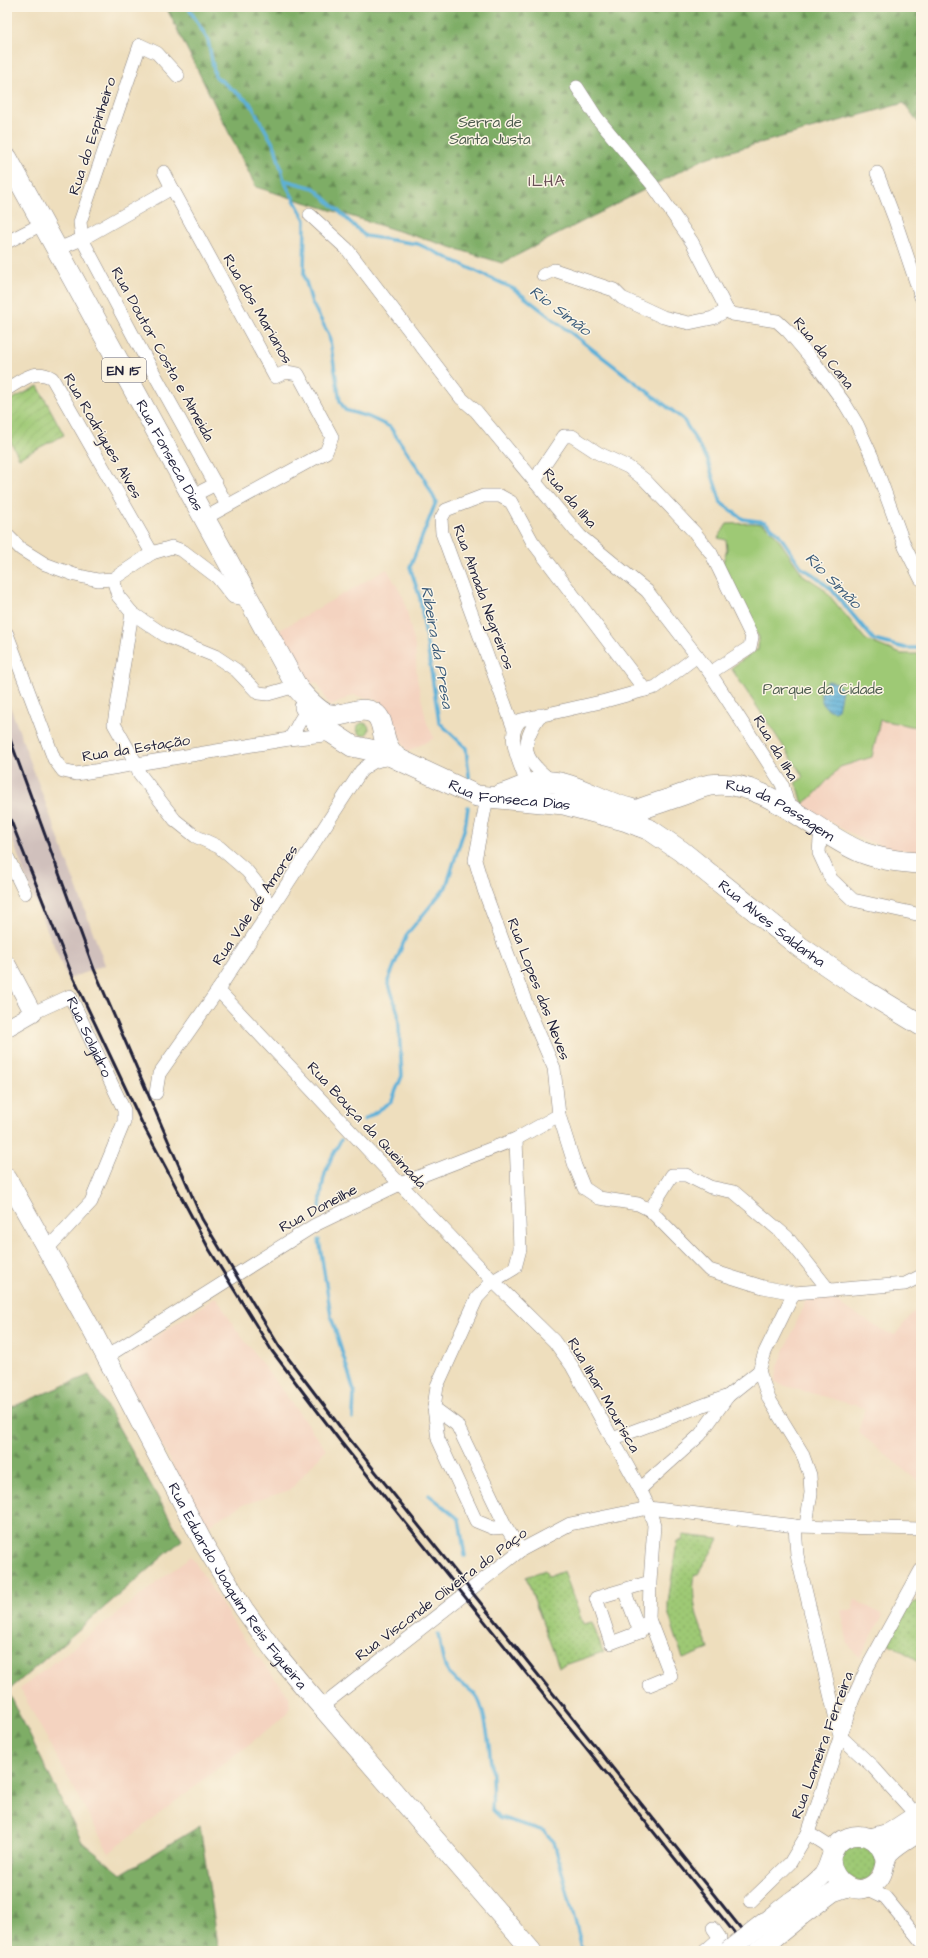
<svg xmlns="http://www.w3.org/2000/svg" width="928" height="1958" font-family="'Architects Daughter',sans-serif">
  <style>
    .built { fill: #f4d3c0 }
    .industrial { fill: #d0c0bc }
    .grass { fill: url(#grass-dots); stroke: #607658 }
    .forest { fill: url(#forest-firs); stroke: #506850 }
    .park { fill: #9ec975; stroke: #607658 }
    .garden { fill: url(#garden-furrows); stroke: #607658 }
    .water { fill: url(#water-rules); stroke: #40698a }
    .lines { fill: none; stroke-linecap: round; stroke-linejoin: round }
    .stream { stroke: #5db0d8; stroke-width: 3.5 }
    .minor-casing { stroke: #88807c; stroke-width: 14 }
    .tertiary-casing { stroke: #88807c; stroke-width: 18 }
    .secondary-casing { stroke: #88807c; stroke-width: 20 }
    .primary-casing { stroke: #88807c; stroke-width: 22 }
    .minor { stroke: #fff; stroke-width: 13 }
    .tertiary { stroke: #fff; stroke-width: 17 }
    .secondary { stroke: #fff; stroke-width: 19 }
    .primary { stroke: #fff; stroke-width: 21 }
    .rail { stroke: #22223b; stroke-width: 3 }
    .secondary-bridge-casing { stroke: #88807c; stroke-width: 20; stroke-linecap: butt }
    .secondary-bridge { stroke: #fff; stroke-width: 19 }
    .labels { text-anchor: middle; stroke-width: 3; stroke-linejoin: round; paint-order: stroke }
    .shield { fill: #fcf5e5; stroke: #63616e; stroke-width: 1 }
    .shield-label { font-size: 14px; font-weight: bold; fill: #22223b }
    .park-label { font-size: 15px; fill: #4d5c4f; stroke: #fcf5e5 }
    .street-label { font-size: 15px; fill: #22223b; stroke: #fcf5e5 }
    .neighbourhood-label { font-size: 16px; letter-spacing: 1px; fill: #684f56; stroke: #fcf5e5 }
    .water-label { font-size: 16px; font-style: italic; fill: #3a5b7a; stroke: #fcf5e5 }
  </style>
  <defs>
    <pattern id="grass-dots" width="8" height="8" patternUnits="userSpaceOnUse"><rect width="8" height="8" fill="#9ec975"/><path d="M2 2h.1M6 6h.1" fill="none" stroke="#88ac66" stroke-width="1.8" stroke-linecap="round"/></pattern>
    <pattern id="forest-firs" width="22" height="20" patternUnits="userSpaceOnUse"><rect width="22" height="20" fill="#7ead66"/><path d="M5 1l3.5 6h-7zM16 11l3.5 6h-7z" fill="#678c55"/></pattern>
    <pattern id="garden-furrows" width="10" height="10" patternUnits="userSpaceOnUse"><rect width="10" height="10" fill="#9ec975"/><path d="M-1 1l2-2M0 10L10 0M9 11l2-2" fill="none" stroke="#88ac66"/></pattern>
    <pattern id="water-rules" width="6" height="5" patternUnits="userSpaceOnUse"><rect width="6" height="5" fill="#5db0d8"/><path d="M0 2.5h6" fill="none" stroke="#4c8fb0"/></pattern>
  </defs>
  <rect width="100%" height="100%" fill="#fcf5e5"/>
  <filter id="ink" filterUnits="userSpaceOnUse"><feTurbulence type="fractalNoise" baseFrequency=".025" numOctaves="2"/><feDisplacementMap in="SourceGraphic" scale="8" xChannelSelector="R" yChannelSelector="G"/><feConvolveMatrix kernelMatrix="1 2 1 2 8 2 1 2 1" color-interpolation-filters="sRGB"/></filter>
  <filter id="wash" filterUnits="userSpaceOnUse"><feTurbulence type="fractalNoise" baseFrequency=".012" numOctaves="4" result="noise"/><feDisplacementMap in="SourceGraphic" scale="16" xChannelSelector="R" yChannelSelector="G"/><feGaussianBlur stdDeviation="0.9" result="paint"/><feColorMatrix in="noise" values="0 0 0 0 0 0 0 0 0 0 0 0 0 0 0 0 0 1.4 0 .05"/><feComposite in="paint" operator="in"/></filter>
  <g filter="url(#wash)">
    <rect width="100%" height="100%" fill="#eedebd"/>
    <g class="built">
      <path d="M387,569L404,599L415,646L417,679L427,723L434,738L407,752L378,700L353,695L330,707L317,682L309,685L278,631Z"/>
      <path d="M880,720L921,728V852L892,849L861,839L808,810L803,804L812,797L840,767L872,757Z"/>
      <path d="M921,1296V1484L858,1432L865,1408L775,1383L778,1366L806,1300L828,1297L882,1330L895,1335L915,1310Z"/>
      <path d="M216,1297L236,1329L326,1449L290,1490L242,1505L205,1527L124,1374L123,1365L125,1357Z"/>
      <path d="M191,1556L241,1635L289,1696L290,1707L285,1716L109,1853L20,1689Z"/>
      <path d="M854,1599L883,1615L860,1658L857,1656L848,1644L841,1610H853Z"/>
    </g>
    <path class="industrial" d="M7,698L105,965L68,979L29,887L7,824Z"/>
    <g class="grass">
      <path d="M683,1535L719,1539L698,1574H695C690,1604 699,1622 709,1649L683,1659L668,1612V1603L677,1541H682Z"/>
      <path d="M545,1570L548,1577L564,1571L583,1624L592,1622L603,1652L559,1667L526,1577Z"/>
      <path d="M921,1600V1662L888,1643L909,1604Z"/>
      <path d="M854,1844L866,1845L875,1854L877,1866L870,1877L859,1882L842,1874C840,1856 838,1854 854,1844Z"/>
    </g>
    <g class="forest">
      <path d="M166,7H921V126L904,103L706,158L502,263L256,187Z"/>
      <path d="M89,1375L182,1540L8,1691L82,1842L121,1874L200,1826L219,1951H7V1409Z"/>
    </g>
    <path class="park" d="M752,523L763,524L774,533L803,575L823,588L866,640L901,654H921V728L880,720L872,757L840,767L812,797L803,804L799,790L795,783L804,777L731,668L758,649L759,637L746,616L722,565L727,549L726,540L718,538L727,524Z"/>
    <g class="garden">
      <path d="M38,386L64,435L19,458L7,435V402Z"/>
      <circle cx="363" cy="729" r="6"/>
    </g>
    <path class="water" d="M828,681L837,683L842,690L838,709L834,711C820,710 816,689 828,681Z"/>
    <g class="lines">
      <g class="stream">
        <path d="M188,7L208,40L215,76L250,103L275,147L284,180L314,188L365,236L418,244L514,289L683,419L707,459L721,503L743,519L765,522L778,533L802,568L814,575L831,589L874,640L905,648H921"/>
        <path d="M284,181L305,220L304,275L312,303L329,335L340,401L345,410L369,417L390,427L422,474L436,502L410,567L420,598L439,722L466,748L470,785"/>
        <path d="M364,1120L391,1102L402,1076L398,1013L388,981L407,934L446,887L465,827L468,807"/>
        <path d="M320,1209C322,1177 325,1168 341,1140"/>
        <path d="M319,1240L331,1316L354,1391L353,1418"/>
        <path d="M429,1495L459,1519L465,1556"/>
        <path d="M438,1634C441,1647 442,1668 452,1677C460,1685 472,1688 478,1699C483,1708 485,1721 487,1731C491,1758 494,1783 492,1810L499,1817L544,1831L554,1842L583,1951"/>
      </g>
    </g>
  </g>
  <g filter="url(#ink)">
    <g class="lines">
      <g class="minor-casing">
        <g id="minor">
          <path d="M178,76L157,53L140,45L80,222L82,239L135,339L227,505"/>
          <path d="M577,87L597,118L652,184L692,242L727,310L732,314L777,321L788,331L815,363L845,404L857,424L872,457L905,547L921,579"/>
          <path d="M164,172L172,188"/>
          <path d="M877,173L895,220L921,297"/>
          <path d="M310,215L347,249L461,398L476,411L580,536L647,591L710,673L782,784L789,809"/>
          <path d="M7,242L44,223"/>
          <path d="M58,249L82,239L172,188L275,377L286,372L298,374L332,437L326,452L205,518"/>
          <path d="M543,275L554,270L614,290L622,298L663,317L689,323L713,318L727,310"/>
          <path d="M7,389C22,380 35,368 52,378L152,553"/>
          <path d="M535,482L541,470L564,436H572L598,453L628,467L645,480L695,533L711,553L752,637L750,647L710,673"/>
          <path d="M192,496L216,484"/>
          <path d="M7,535L21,549L45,564L75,575L98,580L113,579L152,553L172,547L183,551L217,577L233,597L248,599"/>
          <path d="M113,579L118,596L132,613L114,724L137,765L139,773L175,820L195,836L219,847L247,871L259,886L271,909"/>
          <path d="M132,613L166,636L215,656L236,670L258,693L268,694L296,686"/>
          <path d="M7,634L54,759L63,771L76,774L289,739L333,734"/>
          <path d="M540,715C519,746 522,759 552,781"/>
          <path d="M514,729L442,533L441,519L446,510L483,496H500L511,502L532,541L645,690"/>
          <path d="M289,739C298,729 299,715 311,710L313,711"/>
          <path d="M527,785C522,766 503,735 521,720L605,701L656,687L697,656"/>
          <path d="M487,798L475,860L484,890L527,1006L554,1068L559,1115L575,1166L584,1188L599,1198L638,1204L650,1210L709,1270L763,1287L794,1293"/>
          <path d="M824,832L820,839L819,853L831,879L853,900L921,915"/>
          <path d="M7,856L25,893"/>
          <path d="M218,990L400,1184L493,1281L554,1341L572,1366L640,1489L649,1508L654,1525L650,1582L649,1619L640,1632L611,1643L596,1598L650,1582"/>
          <path id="s1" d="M33,1013L70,996L124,1110V1122L91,1202L48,1248"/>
          <path d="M156,1093L159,1074L218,990L361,771C369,763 378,758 390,759"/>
          <path d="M650,1210L672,1175H686L710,1187L734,1192L787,1237L828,1289"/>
          <path d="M106,1357L315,1225L400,1184L516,1139L559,1115"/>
          <path d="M759,1371L769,1399L802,1453L810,1475L811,1493L806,1525"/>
          <path d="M434,1408L457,1425L506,1527L521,1550"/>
          <path d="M612,1439L728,1396"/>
          <path d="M640,1489L700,1435L728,1396L759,1371L765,1352L794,1293L905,1284L921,1276"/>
          <path d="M795,1526L797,1555L840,1736L873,1767L916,1815"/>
          <path d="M506,1527L493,1528L476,1521L438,1439L434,1408L437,1386L477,1298L493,1281L515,1268L520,1249L516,1139"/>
          <path d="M624,1590L640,1632"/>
          <path d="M649,1685L671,1676L649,1619"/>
          <path d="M321,1707L521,1550L570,1524L649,1508L795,1526L921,1529"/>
          <path d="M808,1833L827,1845L831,1858"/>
          <path d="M866,1888L885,1897L921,1941"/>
          <path d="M751,1901L790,1863L808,1833L853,1699L867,1668L921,1570"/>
          <path d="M705,1951L720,1938L713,1928"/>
        </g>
      </g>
      <g class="tertiary-casing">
        <path id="tertiary" d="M7,964L33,1013L7,1028"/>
      </g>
      <g class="secondary-casing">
        <g id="secondary">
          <path id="s2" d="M7,1178L93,1332L205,1546L244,1609L275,1652L304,1687L532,1951"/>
          <path d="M871,1838L889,1833L921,1812"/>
          <path d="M831,1858C832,1885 860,1901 879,1879C886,1871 883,1861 889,1853C897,1844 911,1837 921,1830"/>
          <path d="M790,1902C801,1894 814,1885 823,1875C829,1867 829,1859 834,1850C840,1837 855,1833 868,1837C878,1841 883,1850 885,1860"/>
          <path d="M801,1916L833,1892L848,1887"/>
        </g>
      </g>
      <g class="primary-casing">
        <g id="primary">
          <path id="s3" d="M7,158L298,689C306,698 315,709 326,714C343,720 359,704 374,713C388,722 377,744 400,760"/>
          <path id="s4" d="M305,707L315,721L323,727L352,746L385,753L477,796L564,804L624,820L650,830L681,851L800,947L860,988L921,1025"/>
          <path d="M500,795C514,792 526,783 541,782C573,779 601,803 631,809"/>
          <path id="s5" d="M640,826L633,816L635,812L638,810C654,804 671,799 687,793C694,790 703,786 710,785C765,777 814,833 861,852C881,860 900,862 921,863"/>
        </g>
      </g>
      <use href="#minor" class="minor"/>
      <use href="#tertiary" class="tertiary"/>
      <use href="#secondary" class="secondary"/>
      <use href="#primary" class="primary"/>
      <g class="rail">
        <path d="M7,731L94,969L202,1219L279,1346L347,1436L759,1951"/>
        <path d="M7,811L73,977L142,1123L209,1249L272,1351L340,1441L749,1951"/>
      </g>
      <g class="secondary-bridge-casing">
        <g id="secondary-bridge">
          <path d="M728,1951L790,1902"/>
          <path d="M758,1951L801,1916"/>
        </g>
      </g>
      <use href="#secondary-bridge" class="secondary-bridge"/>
    </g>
  </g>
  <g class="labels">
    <rect class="shield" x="102" y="358" width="44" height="24" rx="3"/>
    <g class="shield-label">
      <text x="124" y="375">EN 15</text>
    </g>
    <g class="park-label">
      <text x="490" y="127">Serra de<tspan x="490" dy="17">Santa Justa</tspan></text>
      <text x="823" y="694">Parque da Cidade</text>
    </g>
    <g class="street-label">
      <text transform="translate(92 136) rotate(-72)" y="5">Rua do Espinheiro</text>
      <text transform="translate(258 309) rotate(60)" y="5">Rua dos Marianos</text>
      <text transform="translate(824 353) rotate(51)" y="5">Rua da Cana</text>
      <text transform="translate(163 354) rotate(61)" y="5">Rua Doutor Costa e Almeida</text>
      <text transform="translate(103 436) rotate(60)" y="5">Rua Rodrigues Alves</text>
      <text dy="5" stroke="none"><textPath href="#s3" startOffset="339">Rua Fonseca Dias</textPath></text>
      <text transform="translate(570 498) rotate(49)" y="5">Rua da Ilha</text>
      <text transform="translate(484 597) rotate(70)" y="5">Rua Almada Negreiros</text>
      <text transform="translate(136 748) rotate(-9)" y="5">Rua da Estação</text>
      <text transform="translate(776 748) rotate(59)" y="5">Rua da Ilha</text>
      <text dy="5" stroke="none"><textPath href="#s4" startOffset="229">Rua Fonseca Dias</textPath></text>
      <text dy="5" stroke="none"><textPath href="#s5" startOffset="173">Rua da Passagem</textPath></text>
      <text transform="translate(255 905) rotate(-56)" y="5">Rua Vale de Amores</text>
      <text dy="5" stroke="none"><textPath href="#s4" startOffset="528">Rua Alves Saldanha</textPath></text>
      <text transform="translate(539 989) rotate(69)" y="5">Rua Lopes das Neves</text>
      <text dy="5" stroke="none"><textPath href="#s1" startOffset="86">Rua Solgidro</textPath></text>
      <text transform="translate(367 1125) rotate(47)" y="5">Rua Bouça da Queimada</text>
      <text transform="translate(318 1208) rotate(-28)" y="5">Rua Doneilhe</text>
      <text transform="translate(604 1395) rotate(60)" y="5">Rua Ilhar Mourisca</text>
      <text dy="5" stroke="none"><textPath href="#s2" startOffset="469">Rua Eduardo Joaquim Reis Figueira</textPath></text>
      <text transform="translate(441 1594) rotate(-37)" y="5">Rua Visconde Oliveira do Paço</text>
      <text transform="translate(822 1745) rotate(-70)" y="5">Rua Lameira Ferreira</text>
    </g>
    <g class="neighbourhood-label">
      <text x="547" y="186">ILHA</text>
    </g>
    <g class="water-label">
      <text transform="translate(561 310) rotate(37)" y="6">Rio Simão</text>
      <text transform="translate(834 580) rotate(45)" y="6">Rio Simão</text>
      <text transform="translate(438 647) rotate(80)" y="6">Ribeira da Presa</text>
    </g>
  </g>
  <rect width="928" height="1958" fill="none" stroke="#fcf5e5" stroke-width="24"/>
</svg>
